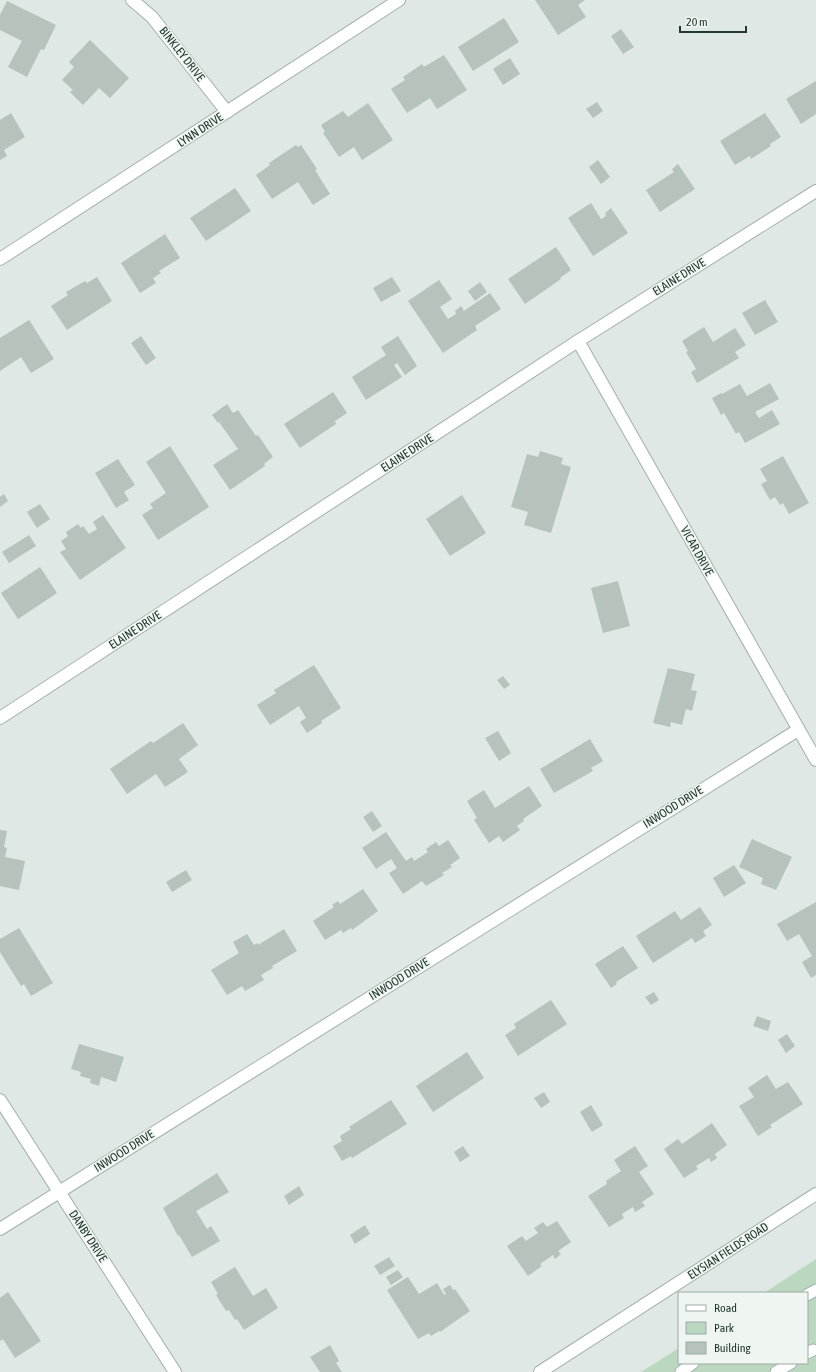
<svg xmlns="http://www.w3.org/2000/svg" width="816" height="1372" font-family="'Asap Condensed',sans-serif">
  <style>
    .green { fill: #bad8c0 }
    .building { fill: #b5c3bc }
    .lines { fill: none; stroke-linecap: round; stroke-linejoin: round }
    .lane-casing { stroke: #a3afaa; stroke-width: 13 }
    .street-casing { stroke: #a3afaa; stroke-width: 14 }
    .lane { stroke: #fff; stroke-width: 11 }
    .street { stroke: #fff; stroke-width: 12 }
    .labels { text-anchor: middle; stroke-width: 3; stroke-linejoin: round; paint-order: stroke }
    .street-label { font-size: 12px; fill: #223730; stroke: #eff6f2 }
  </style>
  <rect width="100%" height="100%" fill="#dfe8e4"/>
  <path class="green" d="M816,1259V1372H641L679,1348V1363H807V1293H764Z"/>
  <g class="building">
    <path d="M535,0H585L578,5L586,17L558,35Z"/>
    <path d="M7,1L56,25L44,50L41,49L27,77L8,67L22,41L0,30V15Z"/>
    <path d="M504,18L519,42L473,71L458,47Z"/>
    <path d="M621,29L634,47L623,54L611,36Z"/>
    <path d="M90,40L129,78L110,98L99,88L83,105L70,92L73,90L62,80L74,67L69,62Z"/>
    <path d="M444,55L467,90L437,109L430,98L407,113L391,89L405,80L403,77L422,64L424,67Z"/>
    <path d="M510,58L520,74L503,85L493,69Z"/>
    <path d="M816,81V114L801,124L786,99Z"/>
    <path d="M597,102L603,111L593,118L586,109Z"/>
    <path d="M368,103L393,140L362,160L354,147L339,157L323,133L325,132L321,125L343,111L348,117Z"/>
    <path d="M11,113L25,137L4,150L7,156L0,160V120Z"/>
    <path d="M765,113L781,137L770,144L771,146L751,159L750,156L735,165L720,141Z"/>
    <path d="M296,145L298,147L301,145L317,169L315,170L330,194L313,205L298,182L272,199L256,175L270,165L269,163Z"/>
    <path d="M598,160L610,177L601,184L589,167Z"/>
    <path d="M678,164L695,189L660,212L646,190L674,172L672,169Z"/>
    <path d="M235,188L251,211L206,241L190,218Z"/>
    <path d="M591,203L601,219L606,216L605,213L611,208L628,233L593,256L568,218Z"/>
    <path d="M165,234L180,258L159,271L161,273L153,278L156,283L140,293L121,263Z"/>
    <path d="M556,247L571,270L560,278L561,279L525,304L508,279Z"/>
    <path d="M97,277L112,301L67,330L51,306L68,295L66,292L85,281L87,283Z"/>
    <path d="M392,277L401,291L381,302L373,288Z"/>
    <path d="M439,280L452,299L440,307L448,319L456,314L455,311L461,306L464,311L490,293L501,309L475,326L477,330L443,353L408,301Z"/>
    <path d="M480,282L487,292L475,301L468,291Z"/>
    <path d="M765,300L778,322L755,335L742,313Z"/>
    <path d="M29,320L54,359L31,373L21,357L0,371V338Z"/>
    <path d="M704,327L713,342L735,328L746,345L735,352L739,358L697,383L691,372L696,369L686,352L688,351L682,341Z"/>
    <path d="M141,336L156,358L146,365L131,343Z"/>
    <path d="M398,336L417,366L405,375L397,363L394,365L402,377L366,400L352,377L386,355L381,347Z"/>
    <path d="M770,383L779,399L755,412L759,418L772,410L780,424L745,443L739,432L736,434L724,413L721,415L712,398L721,393L722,394L740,384L747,396Z"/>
    <path d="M333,392L347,413L335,421L336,424L300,448L284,424Z"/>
    <path d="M227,404L233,413L238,410L256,436L258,435L273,457L264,464L265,466L230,490L213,465L238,449L219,422L218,423L212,415Z"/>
    <path d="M170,446L209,507L158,540L142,515L153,508L150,504L166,493L146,462Z"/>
    <path d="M540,451L563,458L561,464L571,467L551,533L524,525L528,512L511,507L527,454L538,457Z"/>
    <path d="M783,456L809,503L789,514L783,503L780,505L775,497L770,500L761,484L767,481L760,469Z"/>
    <path d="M118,459L135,485L124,492L129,500L116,508L95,473Z"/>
    <path d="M4,494L8,501L0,507V497Z"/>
    <path d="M462,495L486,533L450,556L426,519Z"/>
    <path d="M40,504L50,519L37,528L27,512Z"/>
    <path d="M103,515L126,548L80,580L60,552L66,549L61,541L68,536L66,532L78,524L81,528L83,526L89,534L97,529L93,522Z"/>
    <path d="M29,535L36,546L9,563L2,552Z"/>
    <path d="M40,567L57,593L18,619L1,593Z"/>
    <path d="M618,581L630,626L603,633L591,588Z"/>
    <path d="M314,665L341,708L321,721L322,723L307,733L300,722L306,718L299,706L270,725L257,705L276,693L274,690Z"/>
    <path d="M668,668L695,674L691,690L697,691L692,711L686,709L682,725L671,722L670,727L653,723Z"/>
    <path d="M503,676L510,685L504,689L497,680Z"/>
    <path d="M183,723L198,745L179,759L188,772L165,787L156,774L127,794L110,769L151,741L153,743Z"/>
    <path d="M498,731L511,753L499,761L485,738Z"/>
    <path d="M590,739L603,761L591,768L593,771L554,793L540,769Z"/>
    <path d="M529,786L542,806L523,819L524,821L517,826L520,830L503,842L499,836L489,843L474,820L477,818L467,801L484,790L495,808Z"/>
    <path d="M372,811L382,826L373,832L363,817Z"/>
    <path d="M0,830L7,831L4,847L7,848L5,857L25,861L19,890L0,886Z"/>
    <path d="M386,832L406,861L412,857L414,861L428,852L426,849L436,842L439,846L448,840L460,858L450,865L452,867L442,873L444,875L426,886L422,881L403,894L389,873L397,868L391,859L376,869L362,848Z"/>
    <path d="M752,839L792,857L776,890L761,884L763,878L739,867Z"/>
    <path d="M734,865L746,883L724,897L713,878Z"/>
    <path d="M186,870L192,880L172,892L166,882Z"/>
    <path d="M363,889L378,911L352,930L351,928L343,933L341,930L325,940L313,921L334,907L332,905L338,901L340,904Z"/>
    <path d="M816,902V975L811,978L802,962L812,956L799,934L787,941L777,924Z"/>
    <path d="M700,907L712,925L703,931L706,936L695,943L692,938L653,963L636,936L675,911L681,920Z"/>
    <path d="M19,928L53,983L31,996L24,984L21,986L0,952V939Z"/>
    <path d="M284,929L297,951L272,966L273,968L261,975L264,980L245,991L242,986L227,995L211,970L239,953L233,942L247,934L254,945L257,943L258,945Z"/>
    <path d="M623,946L638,968L616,982L617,984L611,988L595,964Z"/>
    <path d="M654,992L659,1000L651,1005L645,997Z"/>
    <path d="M551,1000L567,1024L518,1056L505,1035L516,1028L514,1024Z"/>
    <path d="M757,1016L771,1021L768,1031L753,1026Z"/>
    <path d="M787,1034L795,1046L786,1053L778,1040Z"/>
    <path d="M79,1044L124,1057L116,1082L101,1077L99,1086L90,1083L91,1079L80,1076L81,1072L71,1069Z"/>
    <path d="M467,1052L484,1078L433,1112L416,1086Z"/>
    <path d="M767,1075L776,1089L788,1082L803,1104L770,1125L772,1127L758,1136L739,1106L754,1097L748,1088Z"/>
    <path d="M544,1092L550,1102L541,1108L534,1098Z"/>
    <path d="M391,1100L407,1124L352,1158L351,1156L342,1161L333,1146L342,1141L340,1136L351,1129L349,1127Z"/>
    <path d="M591,1105L603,1125L592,1132L580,1112Z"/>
    <path d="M712,1123L727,1145L715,1154L717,1158L711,1162L709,1158L696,1166L698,1169L684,1178L664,1149L678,1139L682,1144Z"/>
    <path d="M463,1146L470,1156L460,1162L454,1152Z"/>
    <path d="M635,1146L648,1166L639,1172L654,1194L642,1202L645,1206L635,1212L633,1207L622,1214L624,1218L609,1227L588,1196L607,1184L606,1181L621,1171L614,1160Z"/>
    <path d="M217,1173L229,1192L196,1211L207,1229L211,1226L220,1241L192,1257L179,1235L178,1236L163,1208Z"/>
    <path d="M299,1186L304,1195L289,1205L284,1196Z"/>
    <path d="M557,1221L571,1242L558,1251L561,1254L555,1259L553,1255L540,1264L542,1266L528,1276L507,1246L522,1236L526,1241L538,1233L534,1228L543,1222L547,1227Z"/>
    <path d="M365,1225L370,1234L355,1244L350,1235Z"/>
    <path d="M389,1257L395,1266L380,1275L374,1266Z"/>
    <path d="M235,1267L253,1296L266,1288L278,1308L244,1330L237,1319L235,1320L229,1310L226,1311L216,1295L218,1294L211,1282Z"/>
    <path d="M398,1270L403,1277L391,1285L386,1277Z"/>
    <path d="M408,1277L419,1294L437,1283L444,1295L446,1294L443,1289L450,1285L453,1290L455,1289L470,1311L440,1332L439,1331L431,1336L429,1333L418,1339L387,1290Z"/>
    <path d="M8,1292L41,1341L15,1358L3,1339L0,1341V1298Z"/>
    <path d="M330,1345L339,1361L336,1363L342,1372H320L310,1357Z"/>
  </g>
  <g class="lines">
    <g class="lane-casing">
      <g id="lane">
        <path d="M807,1295L816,1290"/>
        <path d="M807,1353L813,1350"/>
        <path d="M681,1372L693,1363"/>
        <path d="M776,1372L791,1363"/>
      </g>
    </g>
    <g class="street-casing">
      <g id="street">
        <path d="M132,0L152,17L227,112"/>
        <path d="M0,259L399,0"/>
        <path d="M578,341L816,760"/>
        <path d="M0,718L578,341L816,191"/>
        <path d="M0,1100L175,1372"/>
        <path d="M0,1229L798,730"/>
        <path d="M540,1372L816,1194"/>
      </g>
    </g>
    <use href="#lane" class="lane"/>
    <use href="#street" class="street"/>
  </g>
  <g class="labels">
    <g class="street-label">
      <text transform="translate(182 54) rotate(52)" y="4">BINKLEY DRIVE</text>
      <text transform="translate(200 130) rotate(-33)" y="4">LYNN DRIVE</text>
      <text transform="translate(679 277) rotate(-32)" y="4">ELAINE DRIVE</text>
      <text transform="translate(407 453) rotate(-33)" y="4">ELAINE DRIVE</text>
      <text transform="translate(697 551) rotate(61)" y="4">VICAR DRIVE</text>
      <text transform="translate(135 630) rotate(-33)" y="4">ELAINE DRIVE</text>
      <text transform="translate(673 807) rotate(-32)" y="4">INWOOD DRIVE</text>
      <text transform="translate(399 979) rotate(-32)" y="4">INWOOD DRIVE</text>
      <text transform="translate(124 1151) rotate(-32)" y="4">INWOOD DRIVE</text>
      <text transform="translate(88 1236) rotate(57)" y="4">DANBY DRIVE</text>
      <text transform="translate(728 1251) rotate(-33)" y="4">ELYSIAN FIELDS ROAD</text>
    </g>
  </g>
  <rect x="678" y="1292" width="130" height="72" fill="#eff6f2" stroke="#9daaa4"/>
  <rect x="686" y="1305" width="20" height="6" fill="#ffffff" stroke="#9daaa4"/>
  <text x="714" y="1312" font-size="12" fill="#223730">Road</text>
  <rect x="686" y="1322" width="20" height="12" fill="#bad8c0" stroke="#9daaa4"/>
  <text x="714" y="1332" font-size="12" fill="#223730">Park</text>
  <rect x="686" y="1342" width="20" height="12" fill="#b5c3bc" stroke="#9daaa4"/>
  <text x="714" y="1352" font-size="12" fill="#223730">Building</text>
  <path d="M680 26v6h66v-6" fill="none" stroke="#223730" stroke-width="2"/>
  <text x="686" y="26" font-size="12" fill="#223730" stroke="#eff6f2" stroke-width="3" paint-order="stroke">20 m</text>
</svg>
